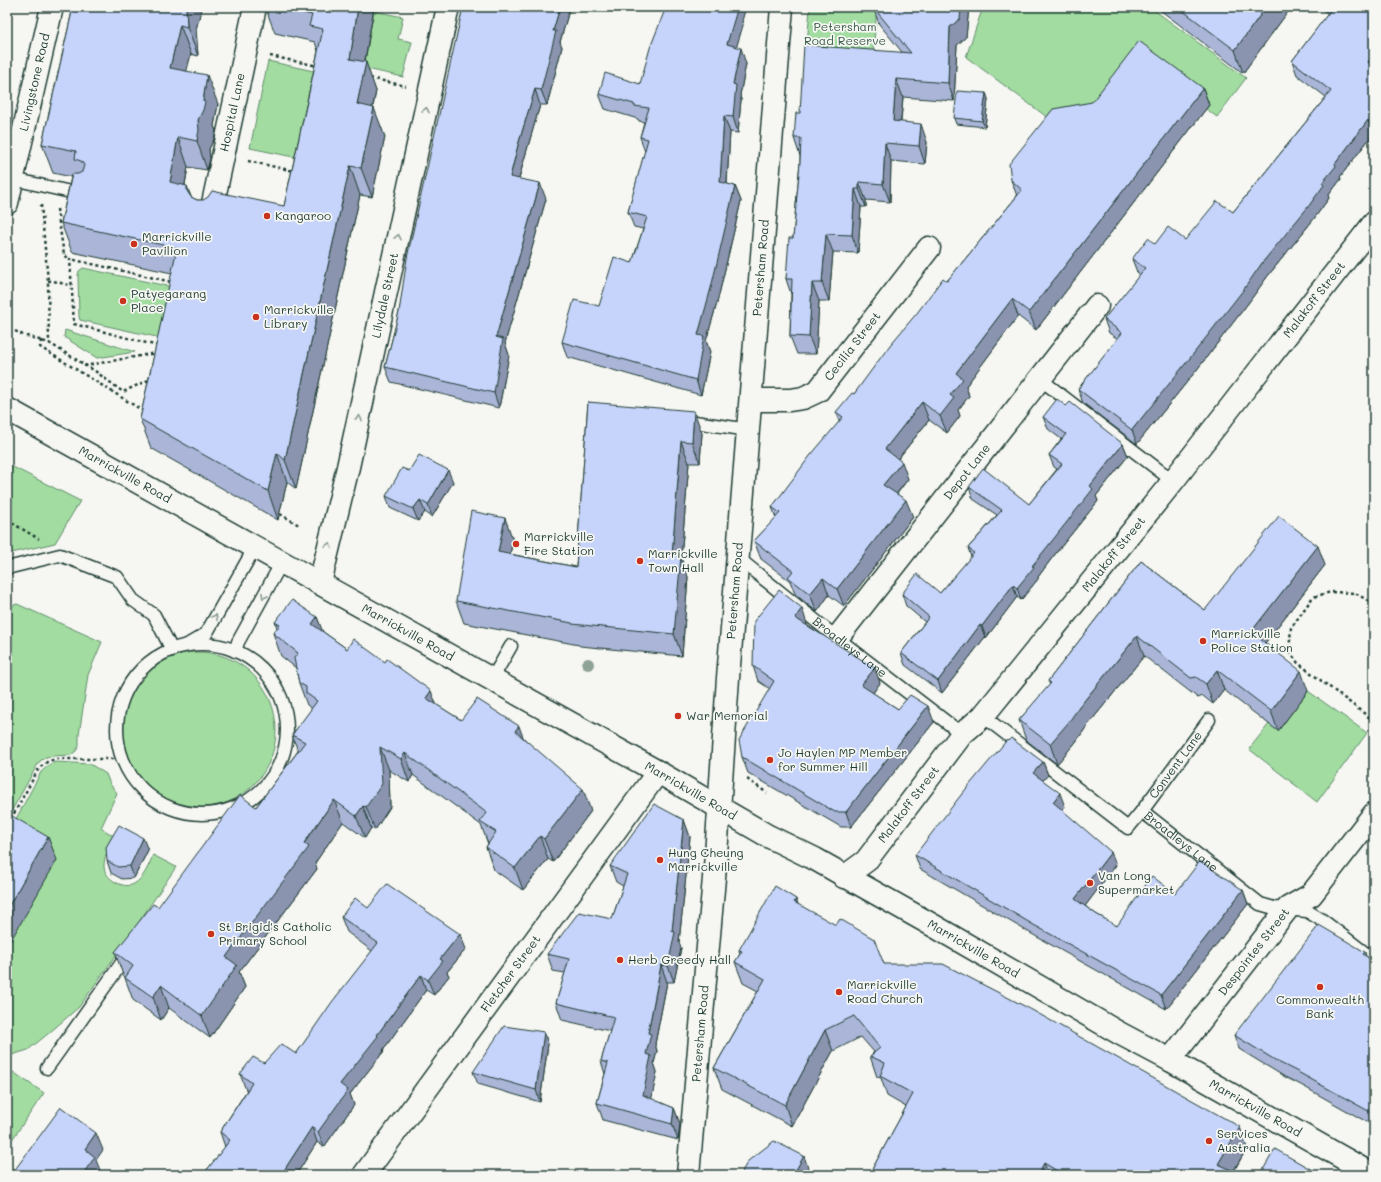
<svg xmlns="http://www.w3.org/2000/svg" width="1381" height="1182" font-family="Mali,sans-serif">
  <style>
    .green { fill: #a2dca1; stroke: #608c6a }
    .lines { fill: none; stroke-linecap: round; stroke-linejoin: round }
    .lane-casing { stroke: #1f3d34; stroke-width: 15 }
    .street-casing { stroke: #1f3d34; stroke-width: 25 }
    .secondary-casing { stroke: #1f3d34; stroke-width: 25 }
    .path { stroke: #1f3d34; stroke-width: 2.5; stroke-dasharray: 3 3; stroke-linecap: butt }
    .lane { stroke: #f6f6f2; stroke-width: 12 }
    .street { stroke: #f6f6f2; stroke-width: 22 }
    .secondary { stroke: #f6f6f2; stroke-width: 22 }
    .tree { fill: #8ea296 }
    .wall { fill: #aab5d7; stroke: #1f3d34 }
    .shaded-wall { fill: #8b94af; stroke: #1f3d34 }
    .building { fill: #c6d3fa; stroke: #1f3d34 }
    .oneway { stroke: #8a9a93 }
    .poi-dot { fill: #c8321e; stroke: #f6f6f2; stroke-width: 1.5 }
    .labels { text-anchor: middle; stroke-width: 3.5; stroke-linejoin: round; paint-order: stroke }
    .park-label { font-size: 12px; fill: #395d4a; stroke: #f6f6f2 }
    .street-label { font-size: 12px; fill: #1f3d34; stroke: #f6f6f2 }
    .poi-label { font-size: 12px; fill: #1f3d34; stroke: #f6f6f2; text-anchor: start }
  </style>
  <rect width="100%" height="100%" fill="#f6f6f2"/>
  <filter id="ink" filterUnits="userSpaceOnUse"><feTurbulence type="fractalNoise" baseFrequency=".025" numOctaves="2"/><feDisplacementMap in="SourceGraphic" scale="8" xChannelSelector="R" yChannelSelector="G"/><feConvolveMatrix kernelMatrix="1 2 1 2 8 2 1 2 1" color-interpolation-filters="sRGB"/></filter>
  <g filter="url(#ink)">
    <g class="green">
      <path d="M810,7H877L872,63L806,58Z"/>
      <path d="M983,7H1150L1246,78L1217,117L1143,62L1082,143L966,57Z"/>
      <path d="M374,11L403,17L398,39L412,42L403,77L349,65L369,35Z"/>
      <path d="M268,61L327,74L308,160L250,148Z"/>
      <path d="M83,268L181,289L170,340L80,320L79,317L78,275L79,271Z"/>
      <path d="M65,330L135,352L97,358L64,337Z"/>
      <path d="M7,464L80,501L55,543L7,554Z"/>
      <path d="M17,604L102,642L88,675L79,735V746L76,751L71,755L54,756L46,757L39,762L7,819V607Z"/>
      <circle cx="198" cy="730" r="78"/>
      <path d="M1308,691L1367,733L1317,802L1249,749L1269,724L1278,730Z"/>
      <path d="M56,762L90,764L106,774L110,784L117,793L101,828L114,836C110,845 104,856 104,866C104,878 123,890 134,884C144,878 149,865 153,855L176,867L122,947L79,1007L49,1033L28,1050L12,1055L7,1054V947L9,832L41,772L50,764Z"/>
      <path d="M7,1068L44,1093L7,1147Z"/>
    </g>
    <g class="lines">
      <g class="lane-casing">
        <g id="lane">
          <path d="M13,179L84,195"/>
          <path d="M1040,379L1173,481"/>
          <path d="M681,420L749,430"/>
          <path id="s1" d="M738,558L837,638L962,734"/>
          <path d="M7,568L60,555L117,577L133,600L154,615L172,650"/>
          <circle cx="202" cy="729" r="85"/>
          <path d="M189,644L206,634L255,547"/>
          <path d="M235,651L238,642L282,562"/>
          <path d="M492,679L511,646"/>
          <path id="s2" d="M983,716L1128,828L1142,811L1260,904L1274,908L1307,911L1322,920L1374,960"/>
          <path id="s3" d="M1142,811L1209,720"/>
          <path d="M47,1068L128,954"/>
        </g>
      </g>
      <g class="street-casing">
        <g id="street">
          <path id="s4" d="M210,217L255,7"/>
          <path id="s5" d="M751,400H790L803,398L818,391L929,248"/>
          <path id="s6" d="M320,583L348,467L448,7"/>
          <path id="s7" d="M837,638L1097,306"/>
          <path id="s8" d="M844,877L866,861L962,734L983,716L1173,481L1374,223"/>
          <path id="s9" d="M1170,1060L1288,908L1311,895L1374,814"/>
          <path id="s10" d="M364,1175L658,772"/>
          <path id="s11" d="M688,1175L716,855L728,678L782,7"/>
        </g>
      </g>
      <g class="secondary-casing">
        <g id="secondary">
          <path id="s12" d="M7,203L52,7"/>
          <path id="s13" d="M7,409L658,772L768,836L815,859L934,926L1119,1033L1170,1060L1373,1175"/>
        </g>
      </g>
      <g class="path">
        <path d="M270,56L318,66"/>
        <path d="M370,78L406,86"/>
        <path d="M248,161L294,171"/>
        <path d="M41,205L48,281L49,343"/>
        <path d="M57,209L64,255L70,259"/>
        <path d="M48,281C57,280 62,285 72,285"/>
        <path d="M15,331L23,335L49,343L95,371L123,392L146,381L151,380"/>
        <path d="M41,340L40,347L145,412"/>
        <path d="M158,346L74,324L70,259L172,282"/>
        <path d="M84,366L156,353"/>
        <path d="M280,514L299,525"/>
        <path d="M7,520L39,539"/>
        <path d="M1374,604L1355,593L1331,592L1313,597L1291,628L1289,651L1298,663L1374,721"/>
        <path d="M747,779L767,793"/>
        <path d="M11,819L39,768L47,762L55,759H122"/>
      </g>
      <use href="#lane" class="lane"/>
      <use href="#street" class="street"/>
      <use href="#secondary" class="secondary"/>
    </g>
    <circle class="tree" cx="588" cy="664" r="6"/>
    <g class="wall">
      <path d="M73,7H202L196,29L198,56L191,54L186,71L218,104L214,126L216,131L214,139L209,149L210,159L207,170L188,167L185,185L191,197L197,200L284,206L318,51L315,42L275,33L265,7H374L365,62L376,91L373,107L385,137L372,197L360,195L296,489L287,482L278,520L151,448L140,419L172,273L72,252L61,223L71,177L53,173L42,144Z"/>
      <path d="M463,7H570L560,42L562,47L547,105H540L524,160L519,179L546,199L505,343L509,355L499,408L391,382L385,367L399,312Z"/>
      <path d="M873,7H969L966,37L957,45L954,101L903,97L901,122L927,142L925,164L891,161L890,202L866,200V207H861L858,253L833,252L829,301H819L816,354H797L790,336L791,294L786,279L793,238L800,162V156L794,138L800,113L902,52L879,24Z"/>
      <path d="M1156,7H1289L1290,9L1243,73Z"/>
      <path d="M1320,7H1374V134H1373L1340,177L1341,179L1328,196L1329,198L1313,220L1267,277L1249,302L1199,367L1137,444L1083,403L1078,389L1118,339L1109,333L1104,319L1140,275L1137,272L1132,259L1155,244L1185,240L1233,212L1326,97L1297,75L1292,61L1328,14Z"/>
      <path d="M742,21L743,25L736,47L746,64L740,95L741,100L738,133L730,132L727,184L735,186L741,201L717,303L706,341L710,352L701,395L567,357L562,342L599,306L632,263L643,229L634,227L628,212L645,152L640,137L644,122L639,121L638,119L605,109L599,94L640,84Z"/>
      <path d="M1203,88L1209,105L1036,330L1018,316L966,386L969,396L958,410L960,416L947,433L929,420L898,459L908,479L897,494L913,517L844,606L829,595L817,612L795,594L790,581L761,559L754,541L776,518L772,507L840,421L836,412L854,394L1017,196L1011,180Z"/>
      <path d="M986,93L988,99L985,127L956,124L954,118Z"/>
      <path d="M588,402L702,433L700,463H689L681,558L688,577L682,656L580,646L579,645L464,623L456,601L513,540L510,554L576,567Z"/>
      <path d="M1066,406L1123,444L1128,456L1096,496L1098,501L1052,558L1038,577V579L1021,600L1017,597L986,638L985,637L942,693L905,665L901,653L925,622L906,606L902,594L940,593L971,557L968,548L997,515L973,499L969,487L1029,504L1057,469L1054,467L1049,455L1061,439L1048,429L1043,417Z"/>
      <path d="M409,471L453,482L432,517L425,512L418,521L390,508L386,496Z"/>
      <path d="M1141,561L1205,610L1325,565L1265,643L1308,691L1278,731L1224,690L1213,704L1203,696L1198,698L1144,656L1087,726L1075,743L1057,764L1026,740L1019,720L1050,685L1048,681Z"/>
      <path d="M317,617L322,631L347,649L461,720L524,738L591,811L553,862L548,859L523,890L494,870L486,847L488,844L481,825L413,775L409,782L389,770L390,807L375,830L371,828L365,838L343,822L315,863L317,869L239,972L245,987L210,1038L169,1008L161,1020L133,1000L125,978V977L123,975L115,952L256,807L298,751L292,735L312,709L307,705L299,683L296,668L281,656L273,633L277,628L275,622Z"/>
      <path d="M807,624V625L880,683L873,693L898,709L934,722L851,827H841L748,773L742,757L770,689L758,681L753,666Z"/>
      <path d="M1043,762L1048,775L1043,780L1065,807L1062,810L1116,865L1085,906L1096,914L1117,926L1175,894L1243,890L1248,904L1166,1009L1037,937L920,869L915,855Z"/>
      <path d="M684,820L690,837L679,942L681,948L674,982H667L655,1044L657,1051L654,1063L657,1072L651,1099L674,1108L680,1124L678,1140L603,1120L597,1103L605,1074L601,1061L610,1031L562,1020L556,1003L565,973L553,971L547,954L612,919L623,886L616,882L610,866Z"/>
      <path d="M148,850L134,878L122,879L111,873L107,861Z"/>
      <path d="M798,905L884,964L1247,1148L1234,1171L1243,1175H869L906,1107L887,1096L881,1078L877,1077L870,1056L874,1052L861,1037L833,1051L792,1126L722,1089L714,1068L758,991L743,983L735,962L740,954L739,950Z"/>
      <path d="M368,908L466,949L447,972L449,976L434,995L426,990L383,1050L384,1051L350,1094L354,1105L324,1147L317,1142L296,1175H203L225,1147L220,1132L247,1090H246L240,1074L264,1063L296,1054L372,951L347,932L341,917Z"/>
      <path d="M1365,952L1366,956L1374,962V1126L1301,1085L1285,1077L1239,1049L1234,1035Z"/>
      <path d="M544,1032L548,1044L540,1102L478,1084L473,1072Z"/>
    </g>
    <g class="shaded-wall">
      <path d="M186,7H202L196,29L198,56L187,27Z"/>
      <path d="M358,7H374L360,88L350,59Z"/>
      <path d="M560,7H570L560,42L562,47L547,105L541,90L553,31Z"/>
      <path d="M736,7H746L742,21L743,25L733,59L727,44Z"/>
      <path d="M961,7H969L966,37L957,45L954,101L948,83L950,27Z"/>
      <path d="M1266,7H1289L1290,9L1243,73L1235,50Z"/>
      <path d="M180,25L191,54L180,97L170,68Z"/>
      <path d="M741,48L746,64L740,95L741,100L738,133L733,117V84Z"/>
      <path d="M1374,54V74L1368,62Z"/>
      <path d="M366,62L376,91L367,133L357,104Z"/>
      <path d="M207,75L218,104L214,126L216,131L214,139L209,149L210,159L207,170L197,141L198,120L203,101Z"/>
      <path d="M896,79L903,97L899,139L893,121Z"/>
      <path d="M1203,88L1209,105L1036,330L1029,312Z"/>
      <path d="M535,89L540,105L524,160L515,193L510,177L518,145Z"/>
      <path d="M986,93L988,99L985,127L982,121Z"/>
      <path d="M374,108L385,137L372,197L361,168Z"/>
      <path d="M724,116L730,132L726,198L720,182Z"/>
      <path d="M1368,120L1373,134L1340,177L1341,179L1328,196L1329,198L1313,220L1267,277L1249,302L1199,367L1137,444L1132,430L1262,263L1322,183L1335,164Z"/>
      <path d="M1374,120V129L1372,122Z"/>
      <path d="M921,124L927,142L925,164L919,146Z"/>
      <path d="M178,137L188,167L180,211L170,182Z"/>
      <path d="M885,143L891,161L890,202L883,184Z"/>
      <path d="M350,166L360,195L296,489L285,460Z"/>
      <path d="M859,182L866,200V207L859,189Z"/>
      <path d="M540,183L546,199L505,343L509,355L499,408L494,393L496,337Z"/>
      <path d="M187,186L198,215L187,191Z"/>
      <path d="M735,186L741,201L717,303L706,341L710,352L701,395L696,380L698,335Z"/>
      <path d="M855,189L861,207L858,253L852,235Z"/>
      <path d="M826,234L833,252L829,301L822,283Z"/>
      <path d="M812,283L819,301L816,354L809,337Z"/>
      <path d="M1012,299L1018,316L966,386L969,396L958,410L960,416L947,433L940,416L950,395L956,373Z"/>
      <path d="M922,402L929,420L892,466L885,449Z"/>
      <path d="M694,411L702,433L700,463L692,442Z"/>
      <path d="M681,441L689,463L681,558L688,577L682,656L674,634L672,555Z"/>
      <path d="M1123,444L1128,456L1096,496L1098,501L1052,558L1038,577V579L1021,600L1017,588L1090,486Z"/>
      <path d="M277,453L287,482L278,520L268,491Z"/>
      <path d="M902,462L908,479L890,502L883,485Z"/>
      <path d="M448,470L453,482L432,517L428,505Z"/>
      <path d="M420,500L425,512L418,521L413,509Z"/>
      <path d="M906,500L913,517L844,606L837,589Z"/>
      <path d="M505,518L513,540L506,573L498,552Z"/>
      <path d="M1318,546L1325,565L1258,652L1251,632Z"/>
      <path d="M823,578L829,595L817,612L810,594Z"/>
      <path d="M1013,585L1017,597L986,638L982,626Z"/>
      <path d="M802,608L807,624L801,633L795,618Z"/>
      <path d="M317,617L326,640L312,624Z"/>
      <path d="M980,625L985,637L942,693L938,681Z"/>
      <path d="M1137,636L1144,656L1087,726L1075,743L1057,764L1050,744L1080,706Z"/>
      <path d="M875,668L880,683L867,701L861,685Z"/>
      <path d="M1217,670L1224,690L1213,704L1206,684Z"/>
      <path d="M1301,671L1308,691L1278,731L1271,711Z"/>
      <path d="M431,691L440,713L426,698Z"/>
      <path d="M928,706L934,722L851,827L846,812Z"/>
      <path d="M519,726L527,748L515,731Z"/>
      <path d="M380,747L389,770L390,807L375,830L366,807Z"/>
      <path d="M405,753L413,775L409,782L401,759Z"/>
      <path d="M1043,762L1048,775L1038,786L1033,773Z"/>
      <path d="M583,789L591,811L553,862L544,839Z"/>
      <path d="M1060,793L1065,807L1058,815L1053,802Z"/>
      <path d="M334,800L343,822L315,863L317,869L239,972L245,987L210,1038L202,1016L226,957Z"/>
      <path d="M363,806L371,828L365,838L356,816Z"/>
      <path d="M684,820L690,837L679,942L681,948L674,982L668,966Z"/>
      <path d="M540,836L548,859L523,890L515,868Z"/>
      <path d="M48,837L57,860L7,947V909Z"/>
      <path d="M143,838L148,850L134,878L130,866Z"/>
      <path d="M1111,852L1116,865L1080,913L1075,899Z"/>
      <path d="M1243,890L1248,904L1166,1009L1161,995Z"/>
      <path d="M796,899L804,919L794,902Z"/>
      <path d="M460,934L466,949L447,972L449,976L434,995L428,980L440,959Z"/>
      <path d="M661,965L667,982L655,1044L657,1051L654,1063L657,1072L649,1112L643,1095L648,1033Z"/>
      <path d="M421,975L426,990L383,1050L384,1051L350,1094L354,1105L324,1147L318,1132L340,1084L377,1035Z"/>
      <path d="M161,985L169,1008L161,1020L153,997Z"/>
      <path d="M825,1030L833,1051L792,1126L785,1105Z"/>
      <path d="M544,1032L548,1044L540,1102L536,1090Z"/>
      <path d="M674,1108L680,1124L678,1140L672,1124Z"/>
      <path d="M312,1127L317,1142L296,1175H281Z"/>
      <path d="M1240,1127L1247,1148L1231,1175L1218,1164Z"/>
      <path d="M96,1133L103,1150L96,1160L102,1175H82L85,1149Z"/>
      <path d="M804,1156L808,1168L804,1175H793Z"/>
      <path d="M1044,1163L1049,1175H1038Z"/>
      <path d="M1161,1171L1162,1175H1158Z"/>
    </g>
    <g class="building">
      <path d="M73,7H186L187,27L180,25L170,68L207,75L203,101L205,102L203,110L198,120L199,130L197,141L178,137L170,182L187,186V191L191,197L197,200H203L208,197L212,191L284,206L323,29L309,26L312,15L278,7H358L350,59L366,62L357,104L374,108L361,168L350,166L285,460L277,453L268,491L140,419L177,248L61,223L72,174H78L82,172L84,165L81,161L75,159L76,151L42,144Z"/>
      <path d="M463,7H560L553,31H556L541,90L535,89L518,145L510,177L540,183L496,337L503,339L494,393L385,367L399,312L407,258Z"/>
      <path d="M666,7H736L735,9L737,10L727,44L741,48L733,84L736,85L733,117L724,116L720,182L735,186L711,288L698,335L704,336L696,380L562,342L574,300L599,306L614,257L632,263L647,217L628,212L648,139L640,137L649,108L634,106V104L599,94L605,73L640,84L650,48Z"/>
      <path d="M873,7H961L960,19L950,27L948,83L896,79L893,121L921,124L919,146L885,143L883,184L859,182V189H855L852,235L826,234L822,283H812L809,337L790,336L792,279H786L789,238H793L800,162L801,138H794L796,113H800L804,45L911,53Z"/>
      <path d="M1178,7H1266L1235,50Z"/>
      <path d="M1332,7H1374V54L1368,62L1374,66V120L1372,122L1368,120L1335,164L1336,166L1322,183L1324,185L1308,207L1262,263L1244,289L1194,353L1132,430L1078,389L1122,333L1104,319L1145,268L1132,259L1148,238L1155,244L1168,227L1185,240L1217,201L1233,212L1331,91L1292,61L1333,7Z"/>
      <path d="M1139,41L1203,88L1029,312L1012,299L956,373L963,379L950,395L954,398L940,416L922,402L885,449L902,462L883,485L906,500L837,589L823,578L810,594L788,577L793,571L754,541L780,513L772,507L810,456L843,417L836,412L852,393L854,394L890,345L917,313L943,278L947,281L1022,190L1011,180L1009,164L1053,109L1092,102Z"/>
      <path d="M957,91L986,93L982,121L954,118Z"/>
      <path d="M1057,399L1066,406L1070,402L1123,444L1090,486L1093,489L1048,546L1032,566L1034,567L1017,588L1013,585L982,626L980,625L938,681L901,653L929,617L902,594L917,574L940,593L974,553L968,548L1002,510L969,487L983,468L1029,504L1062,464L1049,455L1066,434L1043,417Z"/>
      <path d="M588,402L694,411L692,442L681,441L672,555L681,556L674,634L572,624V623L456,601L471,511L505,518L498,552L576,567Z"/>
      <path d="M419,455L448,470L428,505L420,500L413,509L386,496L402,468L409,471Z"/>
      <path d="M1279,516L1318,546L1251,632L1301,671L1271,711L1217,670L1206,684L1196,677L1191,678L1137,636L1080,706L1068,723L1050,744L1019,720L1051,683L1048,681L1141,561L1205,610Z"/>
      <path d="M779,590L802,608L795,618L875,668L861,685L898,709L910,695L928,706L846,812H835L742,757L739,740L774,681L753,666L754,621Z"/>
      <path d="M292,600L317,617L312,624L347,649L353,639L385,662L387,659L431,691L426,698L461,720L477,699L519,726L515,731L583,789L544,839L540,836L515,868L486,847L496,832L480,822L487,813L405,753L401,759L380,747L382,784L366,807L363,806L356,816L334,800L304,843L309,847L226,957L237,965L202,1016L161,985L153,997L125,978L133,966L115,952L153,904L158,907L240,795L256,807L305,742L292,735L317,701L306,693V687L299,683L294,658L298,653L273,633L280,625L275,622Z"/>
      <path d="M1011,738L1043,762L1033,773L1060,793L1053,802L1111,852L1075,899L1096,914L1117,926L1152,876L1175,894L1200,861L1243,890L1161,995L1032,924L915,855L961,795L1007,740L1008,741Z"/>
      <path d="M654,804L684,820L672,931L675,932L668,966L661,965L648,1033L651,1034L646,1054L651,1056L643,1095L674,1108L672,1124L597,1103L608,1063L601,1061L614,1017L556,1003L569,959L547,954L579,912L612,919L627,874L610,866Z"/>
      <path d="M7,813L48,837L7,909Z"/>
      <path d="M119,825L143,838L130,866L118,867L107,861L106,847Z"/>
      <path d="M387,884L460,934L440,959L443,961L428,980L421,975L377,1035L378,1036L340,1084L348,1090L318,1132L312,1127L281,1175H203L230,1140L220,1132L252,1083L240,1074L253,1057L264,1063L281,1044L296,1054L332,1002L378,943L341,917L355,898L368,908Z"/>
      <path d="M775,886L796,899L794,902L836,925L840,919L874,939L884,964H943L1032,1010L1240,1127L1218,1164L1243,1175H1168L1161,1171L1158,1175H1064L1044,1163L1038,1175H869L913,1094L880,1076L885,1063L870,1056L880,1048L854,1016L825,1030L785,1105L714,1068L765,979L735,962L742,951L739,950Z"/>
      <path d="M1319,925L1360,949L1365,952L1363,954L1374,962V1114L1296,1071L1280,1063L1234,1035Z"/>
      <path d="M504,1026L544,1032L536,1090L473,1072Z"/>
      <path d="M61,1107L96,1133L85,1149L95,1157L82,1175H11Z"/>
      <path d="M774,1141L804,1156L793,1175H740L748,1161Z"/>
      <path d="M1275,1149L1321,1175H1260Z"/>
    </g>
    <defs><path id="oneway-chevron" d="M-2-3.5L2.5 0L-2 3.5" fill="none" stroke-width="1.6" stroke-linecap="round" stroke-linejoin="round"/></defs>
    <g class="oneway">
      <use href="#oneway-chevron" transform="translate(426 110) rotate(-78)"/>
      <use href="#oneway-chevron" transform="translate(398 237) rotate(-78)"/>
      <use href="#oneway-chevron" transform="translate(359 418) rotate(-78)"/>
      <use href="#oneway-chevron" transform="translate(329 545) rotate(-77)"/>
      <use href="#oneway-chevron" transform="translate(264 596) rotate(119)"/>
      <use href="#oneway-chevron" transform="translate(215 617) rotate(-61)"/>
    </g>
  </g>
  <g class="poi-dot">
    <circle cx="267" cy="216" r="4"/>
    <circle cx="134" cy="244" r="4"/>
    <circle cx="123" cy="301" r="4"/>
    <circle cx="256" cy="317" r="4"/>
    <circle cx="516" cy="544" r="4"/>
    <circle cx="640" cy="561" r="4"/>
    <circle cx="1203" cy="641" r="4"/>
    <circle cx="678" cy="716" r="4"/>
    <circle cx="770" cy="760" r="4"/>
    <circle cx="660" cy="860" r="4"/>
    <circle cx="1090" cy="883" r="4"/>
    <circle cx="211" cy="934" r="4"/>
    <circle cx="620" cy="960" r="4"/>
    <circle cx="1320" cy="987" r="4"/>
    <circle cx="839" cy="992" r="4"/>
    <circle cx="1209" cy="1141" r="4"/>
  </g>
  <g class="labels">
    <g class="park-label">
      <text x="845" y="31">Petersham<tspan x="845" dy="14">Road Reserve</tspan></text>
    </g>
    <g class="street-label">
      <text dy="4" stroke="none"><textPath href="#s12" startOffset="124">Livingstone Road</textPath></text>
      <text dy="4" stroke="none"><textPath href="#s4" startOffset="107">Hospital Lane</textPath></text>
      <text dy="4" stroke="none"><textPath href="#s11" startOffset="910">Petersham Road</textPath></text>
      <text dy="4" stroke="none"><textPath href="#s6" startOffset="295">Lilydale Street</textPath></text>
      <text dy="4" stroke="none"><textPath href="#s8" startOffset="746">Malakoff Street</textPath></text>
      <text dy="4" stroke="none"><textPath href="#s5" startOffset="125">Cecilia Street</textPath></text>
      <text dy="4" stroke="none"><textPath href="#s7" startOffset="211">Depot Lane</textPath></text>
      <text dy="4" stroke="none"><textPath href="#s13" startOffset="135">Marrickville Road</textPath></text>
      <text dy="4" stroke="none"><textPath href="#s8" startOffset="422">Malakoff Street</textPath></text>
      <text dy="4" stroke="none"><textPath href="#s11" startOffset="586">Petersham Road</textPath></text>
      <text dy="4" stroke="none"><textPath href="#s13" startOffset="459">Marrickville Road</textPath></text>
      <text dy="4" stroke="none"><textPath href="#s1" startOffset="143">Broadleys Lane</textPath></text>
      <text dy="4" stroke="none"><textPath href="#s3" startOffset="57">Convent Lane</textPath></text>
      <text dy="4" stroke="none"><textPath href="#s13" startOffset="783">Marrickville Road</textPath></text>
      <text dy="4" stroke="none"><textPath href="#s8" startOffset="98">Malakoff Street</textPath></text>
      <text dy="4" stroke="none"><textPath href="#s2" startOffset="255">Broadleys Lane</textPath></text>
      <text dy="4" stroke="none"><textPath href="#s13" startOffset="1107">Marrickville Road</textPath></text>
      <text dy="4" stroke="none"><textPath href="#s9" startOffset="137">Despointes Street</textPath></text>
      <text dy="4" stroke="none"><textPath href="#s10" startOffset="249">Fletcher Street</textPath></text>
      <text dy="4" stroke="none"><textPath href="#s11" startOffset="142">Petersham Road</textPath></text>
      <text dy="4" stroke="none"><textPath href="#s13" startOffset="1431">Marrickville Road</textPath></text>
    </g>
    <g class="poi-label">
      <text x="275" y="220">Kangaroo</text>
      <text x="142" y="241">Marrickville<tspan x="142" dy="14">Pavilion</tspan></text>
      <text x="131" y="298">Patyegarang<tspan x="131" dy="14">Place</tspan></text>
      <text x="264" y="314">Marrickville<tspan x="264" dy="14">Library</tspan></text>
      <text x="524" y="541">Marrickville<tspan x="524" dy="14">Fire Station</tspan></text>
      <text x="648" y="558">Marrickville<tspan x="648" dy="14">Town Hall</tspan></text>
      <text x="1211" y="638">Marrickville<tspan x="1211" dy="14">Police Station</tspan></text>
      <text x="686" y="720">War Memorial</text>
      <text x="778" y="757">Jo Haylen MP Member<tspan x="778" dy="14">for Summer Hill</tspan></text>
      <text x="668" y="857">Hung Cheung<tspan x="668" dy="14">Marrickville</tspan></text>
      <text x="1098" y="880">Van Long<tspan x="1098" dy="14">Supermarket</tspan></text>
      <text x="219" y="931">St Brigid's Catholic<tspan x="219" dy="14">Primary School</tspan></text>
      <text x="628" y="964">Herb Greedy Hall</text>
      <text x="847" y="989">Marrickville<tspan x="847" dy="14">Road Church</tspan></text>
      <text x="1320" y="1004" text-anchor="middle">Commonwealth<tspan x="1320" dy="14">Bank</tspan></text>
      <text x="1217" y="1138">Services<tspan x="1217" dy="14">Australia</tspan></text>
    </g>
  </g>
  <rect width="1381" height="1182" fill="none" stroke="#f6f6f2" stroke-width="24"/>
  <rect x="12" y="12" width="1357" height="1158" fill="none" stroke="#1f3d34" stroke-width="1.5" filter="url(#ink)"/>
</svg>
